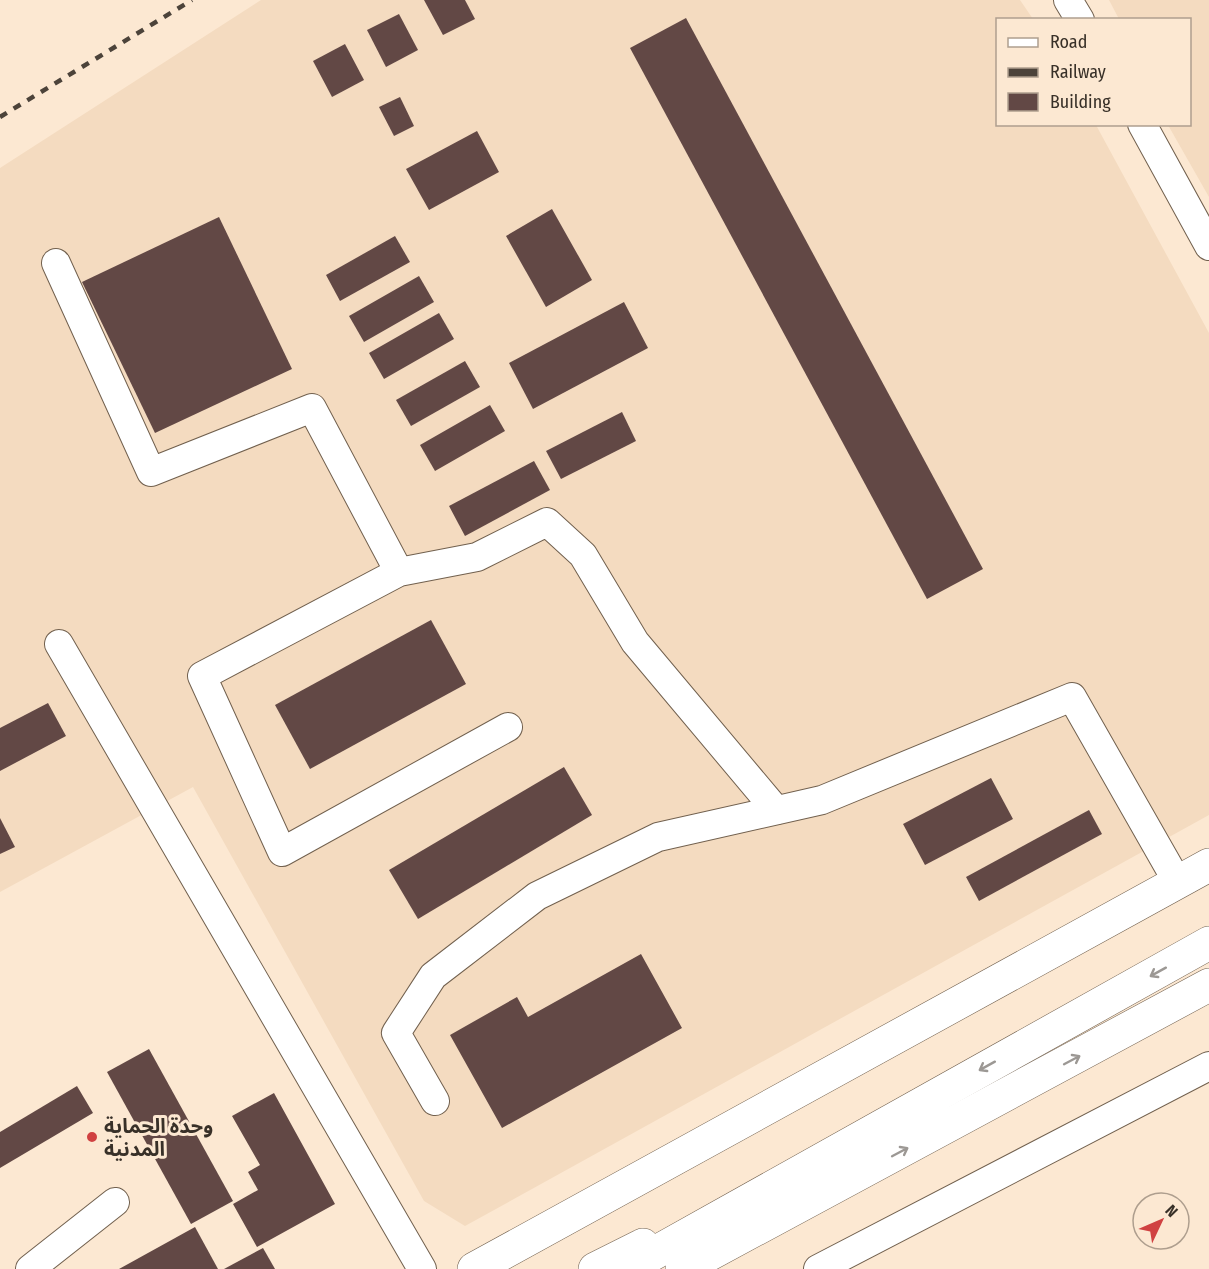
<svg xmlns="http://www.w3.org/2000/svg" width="1209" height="1269" font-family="'Fira Sans Condensed','Noto Sans Arabic',sans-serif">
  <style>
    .built { fill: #f4dbc0 }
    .building { fill: #624845 }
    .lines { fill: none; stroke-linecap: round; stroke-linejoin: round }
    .minor-casing { stroke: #71604e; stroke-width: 30 }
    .major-casing { stroke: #71604e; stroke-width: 34 }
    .minor { stroke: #fff; stroke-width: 28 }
    .major { stroke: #fff; stroke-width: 33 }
    .rail { stroke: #4c433a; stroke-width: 4.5; stroke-dasharray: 8 8; stroke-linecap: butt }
    .oneway { stroke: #9c9894 }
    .poi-dot { fill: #d04141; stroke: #fce8d2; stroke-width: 2 }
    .labels { text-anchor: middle; stroke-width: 6; stroke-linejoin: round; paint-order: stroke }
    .poi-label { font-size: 20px; font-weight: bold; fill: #383028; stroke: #fce8d2; text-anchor: start }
  </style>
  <rect width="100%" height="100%" fill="#fce8d2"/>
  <g class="built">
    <path d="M261,0H1020L1033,19L998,20V124L1096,125L1209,333V815L465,1226L424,1201L193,787L0,892V168Z"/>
    <path d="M1109,0H1209V197L1168,125L1190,124V20L1119,19Z"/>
  </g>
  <g class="building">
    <path d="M424,0H465L475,19L443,35Z"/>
    <path d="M399,14L418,50L386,67L367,30Z"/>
    <path d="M686,18L983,569L927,599L630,48Z"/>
    <path d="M345,44L364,80L332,97L313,61Z"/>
    <path d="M400,97L414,126L394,136L379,107Z"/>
    <path d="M477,131L499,172L429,210L406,169Z"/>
    <path d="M552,209L592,280L546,307L506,236Z"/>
    <path d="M219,217L292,369L155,433L82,282Z"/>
    <path d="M395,236L410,262L340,301L326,275Z"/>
    <path d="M419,276L434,302L364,342L349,316Z"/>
    <path d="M624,302L648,348L533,409L509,363Z"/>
    <path d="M439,313L454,339L384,379L369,353Z"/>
    <path d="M465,361L480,387L411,426L396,400Z"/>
    <path d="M490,405L505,431L435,471L420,445Z"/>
    <path d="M622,412L636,441L561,479L546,451Z"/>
    <path d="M534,461L550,490L465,536L449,506Z"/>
    <path d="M431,620L466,684L310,769L275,705Z"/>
    <path d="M48,703L66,736L0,771V728Z"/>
    <path d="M564,767L592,815L418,919L389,870Z"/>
    <path d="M991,778L1013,819L925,865L903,824Z"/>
    <path d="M1089,810L1102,834L979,901L966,877Z"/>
    <path d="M0,818L15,847L0,854Z"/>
    <path d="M641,954L682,1028L502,1128L450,1035L517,997L528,1017Z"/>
    <path d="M149,1049L233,1201L191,1224L107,1072Z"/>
    <path d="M77,1086L93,1113L0,1168V1132Z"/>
    <path d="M274,1093L335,1204L257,1247L233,1204L258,1190L248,1172L260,1165L232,1116Z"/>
    <path d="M195,1227L218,1269H119Z"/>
    <path d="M263,1248L275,1269H224Z"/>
  </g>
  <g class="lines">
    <g class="minor-casing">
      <g id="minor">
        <path d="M1068,0L1080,20"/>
        <path d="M1142,124L1209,246"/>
        <path d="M56,263L151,472L312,408L399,572"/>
        <path d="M59,644L422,1269"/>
        <path d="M508,727L282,852L202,676L399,572L477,557L547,522L583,555L635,642L776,810"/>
        <path d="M435,1101L396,1033L433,976L537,896L658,837L822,800L1072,697L1178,883"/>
        <path d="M30,1269L115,1202"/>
        <path d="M818,1269L1209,1066"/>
      </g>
    </g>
    <g class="major-casing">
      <g id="major">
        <path d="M474,1269L1209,865"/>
        <path d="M595,1269L643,1245"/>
        <path d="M626,1269L1209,943"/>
        <path d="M682,1269L1209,985"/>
      </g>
    </g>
    <use href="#minor" class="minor"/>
    <use href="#major" class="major"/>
    <path class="rail" d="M0,117L192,0"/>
  </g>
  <defs><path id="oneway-shaft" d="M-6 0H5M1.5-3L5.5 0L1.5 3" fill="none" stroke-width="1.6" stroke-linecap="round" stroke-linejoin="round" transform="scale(1.5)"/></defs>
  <g class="oneway">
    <use href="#oneway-shaft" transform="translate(1158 972) rotate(151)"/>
    <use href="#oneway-shaft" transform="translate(1072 1060) rotate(-28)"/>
    <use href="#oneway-shaft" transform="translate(987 1066) rotate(151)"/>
    <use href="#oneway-shaft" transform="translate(900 1152) rotate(-28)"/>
  </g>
  <circle class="poi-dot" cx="92" cy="1137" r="6"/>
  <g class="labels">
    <g class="poi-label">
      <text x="104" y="1133">وحدة الحماية<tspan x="104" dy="23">المدنية</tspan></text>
    </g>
  </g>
  <rect x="996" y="18" width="195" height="108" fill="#fce8d2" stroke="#ae9e8e" stroke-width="1.5"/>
  <rect x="1008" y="38" width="30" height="9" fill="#ffffff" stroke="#ae9e8e" stroke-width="1.5"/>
  <text x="1050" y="48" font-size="18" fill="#383028">Road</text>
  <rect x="1008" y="68" width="30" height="9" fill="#4c433a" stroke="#ae9e8e" stroke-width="1.5"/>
  <text x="1050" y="78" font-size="18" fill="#383028">Railway</text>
  <rect x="1008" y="93" width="30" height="18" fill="#624845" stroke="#ae9e8e" stroke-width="1.5"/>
  <text x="1050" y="108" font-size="18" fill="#383028">Building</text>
  <g transform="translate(1161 1221) rotate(46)"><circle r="28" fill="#fce8d2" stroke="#ae9e8e" stroke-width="1.5"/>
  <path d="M0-4.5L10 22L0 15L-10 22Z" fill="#d04141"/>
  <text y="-9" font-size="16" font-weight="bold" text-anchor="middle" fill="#383028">N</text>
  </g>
</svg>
